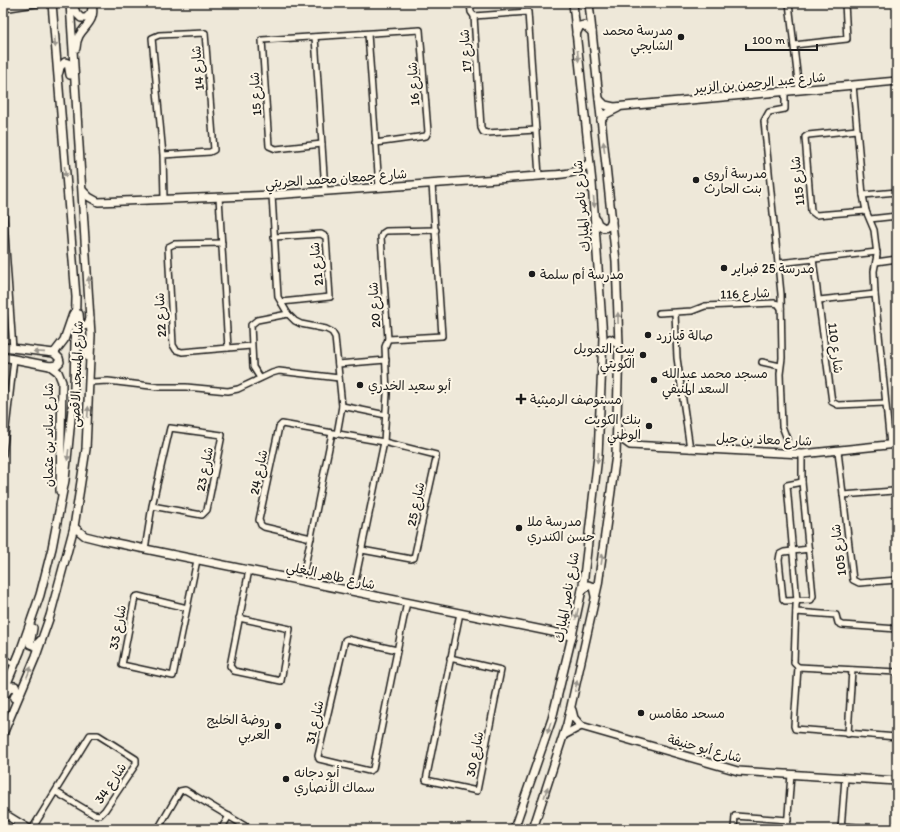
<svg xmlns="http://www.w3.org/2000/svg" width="900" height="832" font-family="Itim,'Playpen Sans Arabic',sans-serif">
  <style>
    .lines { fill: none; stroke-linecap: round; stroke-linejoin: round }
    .street-casing { stroke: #1c1c1c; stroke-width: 8 }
    .secondary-casing { stroke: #1c1c1c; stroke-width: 10 }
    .street { stroke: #fcf5e5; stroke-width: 5 }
    .secondary { stroke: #fcf5e5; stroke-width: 7 }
    .oneway { fill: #97938b }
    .poi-dot { fill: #1c1c1c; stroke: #fcf5e5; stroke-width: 1.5 }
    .labels { text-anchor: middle; stroke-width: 4; stroke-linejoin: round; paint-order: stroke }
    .poi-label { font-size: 13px; fill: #1c1c1c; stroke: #fcf5e5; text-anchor: start }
    .street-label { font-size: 13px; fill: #1c1c1c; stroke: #fcf5e5 }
  </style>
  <rect width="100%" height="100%" fill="#eee8d9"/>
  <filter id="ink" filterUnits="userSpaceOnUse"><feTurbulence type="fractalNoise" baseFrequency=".025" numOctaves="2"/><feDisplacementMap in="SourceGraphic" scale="8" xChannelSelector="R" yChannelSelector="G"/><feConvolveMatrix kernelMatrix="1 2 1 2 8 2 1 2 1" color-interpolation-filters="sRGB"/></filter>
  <g filter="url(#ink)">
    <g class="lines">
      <g class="street-casing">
        <g id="street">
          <path d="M470,3L471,12L474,16L481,128L483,132L487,133L536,130"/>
          <path d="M789,3L799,90"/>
          <path d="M3,9L42,3"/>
          <path d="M474,16L528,12L539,176"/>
          <path d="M368,34L379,187"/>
          <path d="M315,37L325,191"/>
          <path d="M794,45L847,39L845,3"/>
          <path d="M853,85L863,195L866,211L874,230L877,255L874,271L875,294L890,445"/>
          <path d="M785,91V109L769,112L764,121L781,294L782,358L780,374L782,426L787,439"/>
          <path d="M857,130L808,135L805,137L811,211L816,215L866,211"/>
          <path d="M322,144L276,149L269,146L262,40L420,30L428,132L426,136L375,143"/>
          <path d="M163,155L210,152L214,150L205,33L159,35L152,38L163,155L164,199"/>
          <path d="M272,195L278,297L288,314L295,321L301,324L326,329L332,332L335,337L342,406L337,434"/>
          <path d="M863,195L897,192"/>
          <path d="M219,197L228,348"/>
          <path d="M3,205L13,349"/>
          <path d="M870,219L897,216"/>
          <path d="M274,237L321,234L326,237L330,297L281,302"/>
          <path d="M222,243L174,244L168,247L173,345L176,350L182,352L251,346"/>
          <path d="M813,259L832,402L838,405L885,403"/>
          <path d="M876,262L897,259"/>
          <path d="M779,263L877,252"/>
          <path d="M819,300L875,294"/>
          <path d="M659,313L692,311L705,306L774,303L778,304L781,308"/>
          <path d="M675,313L677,358L690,449"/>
          <path d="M388,339L442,336L432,184"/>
          <path d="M762,362L780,366"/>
          <path d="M338,364L386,360"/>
          <path d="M260,378L253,367L251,325L257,320L288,314"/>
          <path d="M90,382L108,381L159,387H186L228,391L238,389L272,373L279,371L339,378"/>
          <path d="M342,406L386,415"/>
          <path d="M838,451L853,580L859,583L897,580"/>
          <path d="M3,454L14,359"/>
          <path d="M802,454V482L813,596L811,600L785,601L783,599L779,560L780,554L784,552L809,549"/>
          <path d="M843,495L893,491L896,493L897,500"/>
          <path d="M311,538L264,527L261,525L259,520L279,427L282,424L384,442L436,455V459L414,558L411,559L362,550"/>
          <path d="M145,549L152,506L170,428L222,435L207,510L202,515L152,506"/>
          <path d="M302,581L332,433"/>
          <path d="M353,591L384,442L387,394L385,347L388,339L381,237L383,233L386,231L436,230"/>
          <path d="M187,608L138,596L135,597L122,665L173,676L197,560"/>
          <path d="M796,612L836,615L838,623L842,625L897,629"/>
          <path d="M239,618L290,629L281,681L234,671L230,666L249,570"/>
          <path d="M397,650L347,639L345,640L318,756L319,759L369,771L373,769L407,602"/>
          <path d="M450,658L501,670L477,791L426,780L460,613"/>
          <path d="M3,659L15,664"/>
          <path d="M798,667L794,663L796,605L797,601L787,485L802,482"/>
          <path d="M798,667L794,726L795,729L897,737"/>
          <path d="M798,667L897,672"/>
          <path d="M848,734L852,670"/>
          <path d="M841,826L887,829"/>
          <path d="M14,829L18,822"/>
          <path d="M32,829L90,735H98L136,759V764L105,810L100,815L93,814L56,792"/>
          <path d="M158,829L180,791L185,790L250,829"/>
          <path d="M221,829L229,816"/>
          <path d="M734,829L735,816L788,820"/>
          <path d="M787,829L791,774"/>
          <path d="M841,829L845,778"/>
        </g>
      </g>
      <g class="secondary-casing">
        <g id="secondary">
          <path d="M73,4L76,13L81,18H86L91,13L92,8"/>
          <path d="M576,34L580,26L584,25L592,32"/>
          <path d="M76,48C77,25 97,28 92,3"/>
          <path d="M59,72L60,67L65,62L68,63L70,75"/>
          <path d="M599,99L605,105L614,107L897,81"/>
          <path d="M601,120L606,114L618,108"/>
          <path d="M83,191L89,197L98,202L272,195L539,176C556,174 576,176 589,163"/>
          <path d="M596,219L598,224L604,228L609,226L612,220"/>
          <path d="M79,314L80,323L83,326L87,325L90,319"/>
          <path d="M3,347L54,353L64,340L73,314"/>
          <path d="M603,348L610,339L619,345"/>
          <path d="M75,353L78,347L83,345L86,347L87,356"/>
          <path d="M3,357L50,366L58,372L62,382L60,491"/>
          <path d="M50,366L57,365L60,362L59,358L54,353"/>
          <path d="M619,432L623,440L630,445L802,454L897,444"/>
          <path d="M74,527L85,536L101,540L572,636"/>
          <path d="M582,591L588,585L593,587L595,596"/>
          <path d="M33,628L30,644L35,646L40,641"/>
          <path d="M3,693L20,652L40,595L52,548L65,480L74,388L76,297L52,3"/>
          <path d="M6,693L11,686H15L17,691L14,698"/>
          <path d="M572,710L574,718L581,726L738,771L897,781"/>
          <path d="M3,734L36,656L50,616L74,527L86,449L91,335L70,3"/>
          <path d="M564,735L581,726"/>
          <path d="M3,813L29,829"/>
          <path d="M514,829L552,719L572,636L583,585L598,456L603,338L592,183L573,3"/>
          <path d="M533,829L567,724L598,585L616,455L619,345L616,261L589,3"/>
        </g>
      </g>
      <use href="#street" class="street"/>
      <use href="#secondary" class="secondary"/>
    </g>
    <defs><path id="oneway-solid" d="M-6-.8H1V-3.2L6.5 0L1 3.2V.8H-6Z"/></defs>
    <g class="oneway">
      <use href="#oneway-solid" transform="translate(55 42) rotate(86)"/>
      <use href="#oneway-solid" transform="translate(578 56) rotate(84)"/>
      <use href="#oneway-solid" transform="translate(604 147) rotate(-97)"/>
      <use href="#oneway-solid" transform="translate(65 172) rotate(85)"/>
      <use href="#oneway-solid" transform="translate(594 202) rotate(85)"/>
      <use href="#oneway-solid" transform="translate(89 282) rotate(-93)"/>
      <use href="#oneway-solid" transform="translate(618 318) rotate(-91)"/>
      <use href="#oneway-solid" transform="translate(39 352) rotate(-176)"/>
      <use href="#oneway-solid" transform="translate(88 412) rotate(-86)"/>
      <use href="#oneway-solid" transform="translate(68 455) rotate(97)"/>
      <use href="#oneway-solid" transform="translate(598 458) rotate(95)"/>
      <use href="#oneway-solid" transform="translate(602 559) rotate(-82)"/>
      <use href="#oneway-solid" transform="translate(577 614) rotate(102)"/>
      <use href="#oneway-solid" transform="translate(29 672) rotate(-68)"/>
      <use href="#oneway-solid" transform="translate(576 686) rotate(-78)"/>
      <use href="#oneway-solid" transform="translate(549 728) rotate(108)"/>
      <use href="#oneway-solid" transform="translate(546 792) rotate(-72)"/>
    </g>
  </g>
  <g class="poi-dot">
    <circle cx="681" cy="37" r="4"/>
    <circle cx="696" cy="180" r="4"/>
    <circle cx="724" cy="268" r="4"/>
    <circle cx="532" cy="274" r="4"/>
    <circle cx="648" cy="335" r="4"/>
    <circle cx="643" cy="355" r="4"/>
    <circle cx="654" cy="380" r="4"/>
    <circle cx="360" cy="385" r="4"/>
    <path d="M519 393h4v4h4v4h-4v4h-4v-4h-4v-4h4z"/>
    <circle cx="649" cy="426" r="4"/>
    <circle cx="519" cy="528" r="4"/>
    <circle cx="641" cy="713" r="4"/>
    <circle cx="278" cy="726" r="4"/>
    <circle cx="286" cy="779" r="4"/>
  </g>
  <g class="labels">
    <g class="poi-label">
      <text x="673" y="35" text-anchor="end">مدرسة محمد<tspan x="673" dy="15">الشايجي</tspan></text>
      <text x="704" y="178">مدرسة أروى<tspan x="704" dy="15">بنت الحارث</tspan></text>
      <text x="732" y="273">مدرسة 25 فبراير</text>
      <text x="540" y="279">مدرسة أم سلمة</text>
      <text x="656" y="340">صالة قبازرد</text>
      <text x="635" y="353" text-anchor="end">بيت التمويل<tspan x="635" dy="15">الكويتي</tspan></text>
      <text x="662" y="378">مسجد محمد عبدالله<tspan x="662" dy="15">السعد المنيفي</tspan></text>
      <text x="368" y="390">أبو سعيد الخدري</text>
      <text x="530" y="404">مستوصف الرميثية</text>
      <text x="641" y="424" text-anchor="end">بنك الكويت<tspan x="641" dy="15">الوطني</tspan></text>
      <text x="527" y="526">مدرسة ملا<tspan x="527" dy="15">حسن الكندري</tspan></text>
      <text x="649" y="718">مسحد مقامس</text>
      <text x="270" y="724" text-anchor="end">روضة الخليج<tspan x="270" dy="15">العربي</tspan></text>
      <text x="294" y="777">أبو دجانه<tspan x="294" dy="15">سماك الأنصاري</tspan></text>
    </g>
    <g class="street-label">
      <text transform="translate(465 51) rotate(-94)" y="5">شارع 17</text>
      <text transform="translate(197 68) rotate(-95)" y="5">شارع 14</text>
      <text transform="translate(760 82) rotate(-5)" y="5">شارع عبد الرحمن بن الزبير</text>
      <text transform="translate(413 84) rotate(-94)" y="5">شارع 16</text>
      <text transform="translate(255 94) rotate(-94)" y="5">شارع 15</text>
      <text transform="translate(336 178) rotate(-4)" y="5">شارع جمعان محمد الحريتي</text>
      <text transform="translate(797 181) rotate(-96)" y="5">شارع 115</text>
      <text transform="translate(581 206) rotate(-95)" y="5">شارع ناصر المبارك</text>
      <text transform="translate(316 264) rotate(-96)" y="5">شارع 21</text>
      <text transform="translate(745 293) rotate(-2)" y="5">شارع 116</text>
      <text transform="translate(374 305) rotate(-94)" y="5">شارع 20</text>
      <text transform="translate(160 315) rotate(-93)" y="5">شارع 22</text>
      <text transform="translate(836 348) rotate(83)" y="5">شارع 110</text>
      <text transform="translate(76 374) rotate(-88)" y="5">شارع المسجد الاقصى</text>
      <text transform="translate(48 435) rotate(-90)" y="5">شارع ساند بن عثمان</text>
      <text transform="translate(764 439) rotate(2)" y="5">شارع معاذ بن جبل</text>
      <text transform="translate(204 469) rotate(-79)" y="5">شارع 23</text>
      <text transform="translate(258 472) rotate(-78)" y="5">شارع 24</text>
      <text transform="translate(415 504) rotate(-78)" y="5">شارع 25</text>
      <text transform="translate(838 550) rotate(-97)" y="5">شارع 105</text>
      <text transform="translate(331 575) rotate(12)" y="5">شارع طاهر البغلي</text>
      <text transform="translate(566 597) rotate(-80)" y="5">شارع ناصر المبارك</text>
      <text transform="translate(117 627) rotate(-79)" y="5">شارع 33</text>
      <text transform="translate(314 722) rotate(-78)" y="5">شارع 31</text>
      <text transform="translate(705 748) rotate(15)" y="5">شارع أبو حنيفة</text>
      <text transform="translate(474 754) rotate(-79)" y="5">شارع 30</text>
      <text transform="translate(110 783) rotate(-56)" y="5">شارع 34</text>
    </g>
  </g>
  <rect width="900" height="832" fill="none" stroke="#fcf5e5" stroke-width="16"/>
  <rect x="8" y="8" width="884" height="816" fill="none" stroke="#1c1c1c" stroke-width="1.5" filter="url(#ink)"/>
  <path d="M746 44v6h71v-6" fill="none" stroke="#1c1c1c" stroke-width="2"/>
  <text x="752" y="44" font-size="12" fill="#1c1c1c" stroke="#fcf5e5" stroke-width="3" paint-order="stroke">100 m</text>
</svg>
